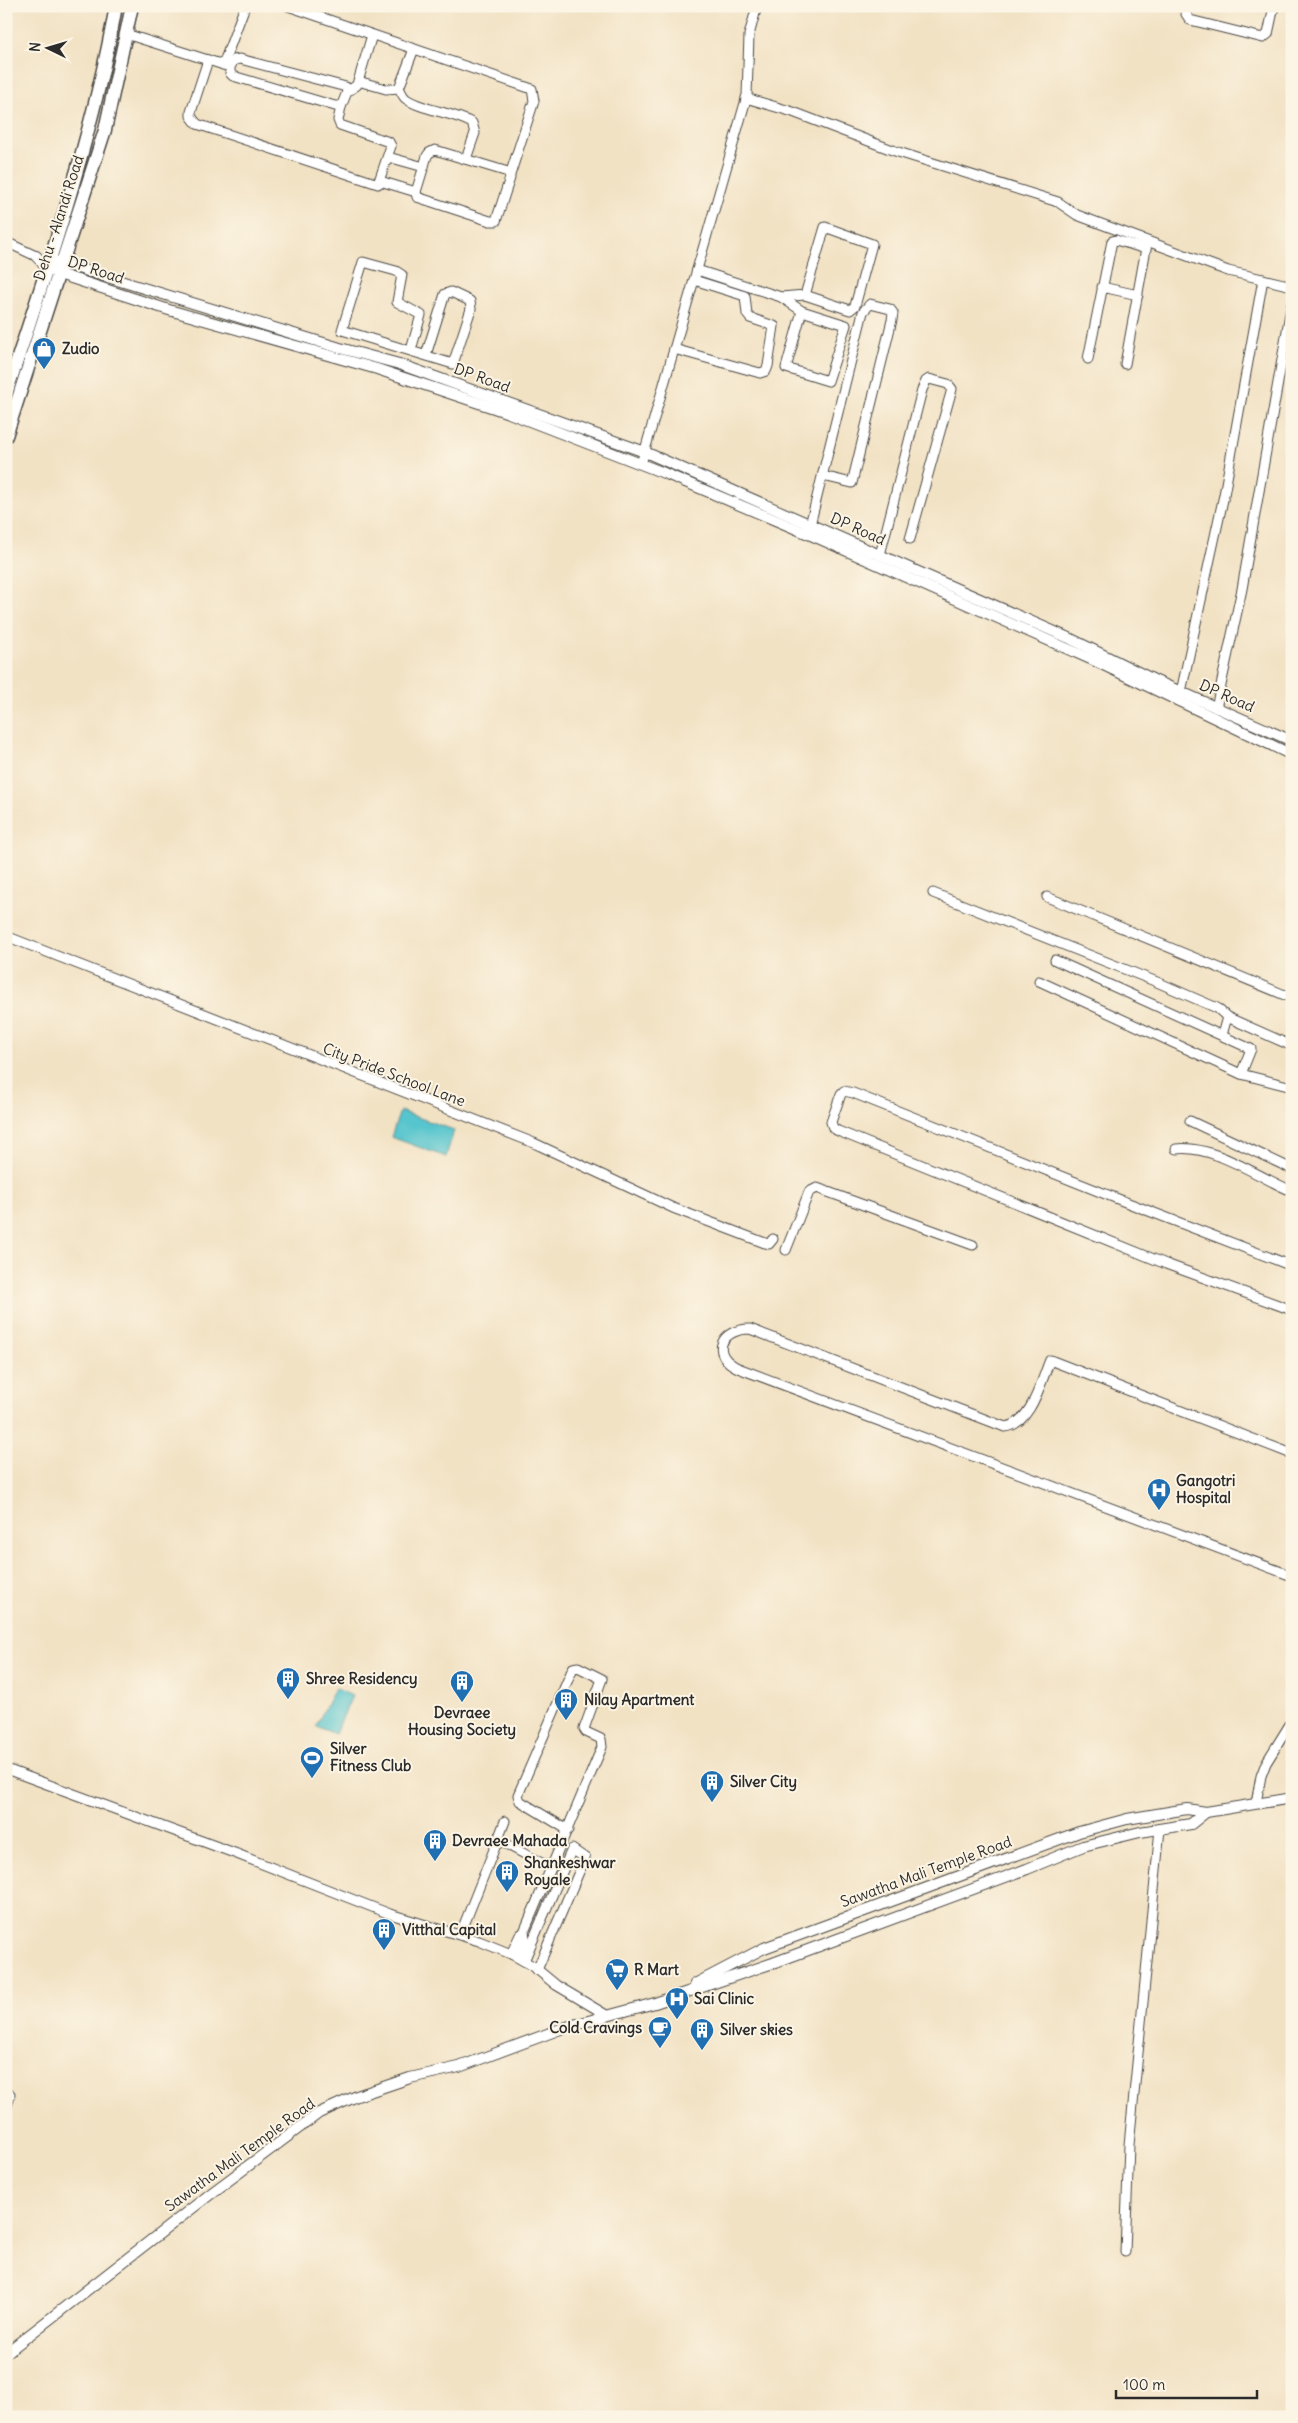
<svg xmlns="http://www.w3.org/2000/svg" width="1298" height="2423" font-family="Delius,sans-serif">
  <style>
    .water { fill: #57c5cd; stroke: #41787c }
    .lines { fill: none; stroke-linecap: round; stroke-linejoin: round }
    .minor-casing { stroke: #494642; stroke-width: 11 }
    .tertiary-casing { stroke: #494642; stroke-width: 12 }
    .primary-casing { stroke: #494642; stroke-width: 15 }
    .minor { stroke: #fff; stroke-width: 9 }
    .tertiary { stroke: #fff; stroke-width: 10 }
    .primary { stroke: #fff; stroke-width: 12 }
    .labels { text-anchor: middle; stroke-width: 4; stroke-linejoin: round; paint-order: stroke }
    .street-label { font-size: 15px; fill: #2b2b2b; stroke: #fcf5e5 }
    .poi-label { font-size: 15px; font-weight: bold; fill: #2b2b2b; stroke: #fcf5e5; text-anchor: start }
  </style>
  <rect width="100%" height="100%" fill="#fcf5e5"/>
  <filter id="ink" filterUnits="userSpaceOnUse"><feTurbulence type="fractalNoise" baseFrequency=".02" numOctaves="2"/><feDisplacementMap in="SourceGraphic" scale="10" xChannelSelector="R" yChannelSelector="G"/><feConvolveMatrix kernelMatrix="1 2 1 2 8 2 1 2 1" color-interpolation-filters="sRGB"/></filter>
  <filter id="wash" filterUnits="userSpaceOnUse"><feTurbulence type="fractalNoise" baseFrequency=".0096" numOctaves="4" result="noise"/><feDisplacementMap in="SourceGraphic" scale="20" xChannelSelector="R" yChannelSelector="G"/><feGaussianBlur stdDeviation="1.12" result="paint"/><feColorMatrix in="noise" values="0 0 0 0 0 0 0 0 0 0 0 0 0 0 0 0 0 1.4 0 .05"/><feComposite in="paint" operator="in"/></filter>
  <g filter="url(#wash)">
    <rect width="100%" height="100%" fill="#f2e2c4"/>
    <g class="water">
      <path d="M400,1111L454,1130L446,1157L391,1137Z"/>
      <path d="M335,1688L352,1696L335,1734L316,1726Z"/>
    </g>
  </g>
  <g filter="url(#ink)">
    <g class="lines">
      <g class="minor-casing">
        <g id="minor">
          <path d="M288,6L532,89L534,101L510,175"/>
          <path d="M1187,6L1186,14L1190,20L1263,38L1268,34L1274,6"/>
          <path d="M126,34L230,67L234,60L240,59L346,87L347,92L341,107L335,106L233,76L230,73V67"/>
          <path d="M208,60L191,112V116L197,124L378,184L391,146L389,142L340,125L338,120L341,107"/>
          <path d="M223,65L245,6"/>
          <path d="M358,81L386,89L399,88L414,49"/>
          <path d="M399,88C401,91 402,95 405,98C420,110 453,112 472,123L475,133L466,159"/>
          <path d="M347,92L357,85L372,35"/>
          <path d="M746,98L793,112L895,151L1058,202L1077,215L1228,271L1292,286"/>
          <path d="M435,150L508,172L510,178L496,221H490L417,197L416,192L427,156L429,153Z"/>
          <path d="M388,157L424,167"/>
          <path d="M380,181L416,192"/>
          <path d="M6,242L36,256"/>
          <path d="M697,270L781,297L805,295L850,310L855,306L872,244L825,227L805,295"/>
          <path d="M1102,287L1138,295"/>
          <path d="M781,297L802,311L846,325L828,381L786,368L802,311"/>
          <path d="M674,349L760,373L766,371L768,366L774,326L750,318L747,314L745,296L694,280"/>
          <path d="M411,350L421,315L397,302L402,275L396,271L363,262L342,330L453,364L471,309L470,301L451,292L445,294L426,355"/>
          <path d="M1088,359L1112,241L1116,240L1146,249"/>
          <path d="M1125,364L1147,243"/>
          <path d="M641,464L747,96L749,35L757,6"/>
          <path d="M809,529L863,312L870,304L890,309L893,313L892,320L852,483L823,476"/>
          <path d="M880,555L922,390L926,381L929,379L948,384L952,389L910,539"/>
          <path d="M1181,692L1224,495L1263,279"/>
          <path d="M1216,708L1242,589L1292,302"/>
          <path d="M933,893L1157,982L1217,1008L1227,1017L1222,1035"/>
          <path d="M1047,897L1292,998"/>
          <path d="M6,936L534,1143L673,1208L765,1243L769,1244L773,1239"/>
          <path d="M1039,981L1241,1074L1251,1049L1055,960"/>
          <path d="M1227,1017L1292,1046"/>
          <path d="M1241,1074L1292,1087"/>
          <path d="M1190,1121L1292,1169"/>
          <path d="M1176,1149C1213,1144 1258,1177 1292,1191"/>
          <path d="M786,1250L809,1192L817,1188L973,1245"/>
          <path d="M1292,1266L1123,1201L853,1093L844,1091L841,1094L831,1122L833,1128L838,1131L1166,1264L1292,1310"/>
          <path d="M1292,1454L1050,1360C1041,1381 1031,1425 1005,1427L750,1329C721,1329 709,1354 738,1368L1292,1576"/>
          <path d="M6,1769L237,1854L390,1914L479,1941L511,1954L533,1966L556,1985L608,2016"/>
          <path d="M1256,1803L1261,1776L1266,1763L1292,1721"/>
          <path d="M497,1842L505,1821"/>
          <path d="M460,1935L497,1842L504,1843L551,1868"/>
          <path d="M511,1954L520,1935L524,1932L602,1747L601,1739L586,1732L584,1729L602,1679L578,1667L573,1668L518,1795L520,1801L568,1830"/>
          <path d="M518,1957L525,1938L524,1932"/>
          <path d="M524,1961L572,1849L585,1858L537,1970"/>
          <path d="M6,2111L10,2094"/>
          <path d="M1125,2252L1129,2145L1160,1829"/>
        </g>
      </g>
      <g class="tertiary-casing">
        <g id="tertiary">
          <path d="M36,256L47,268L59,274L169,310L377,369L509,413L664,473L820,539L1095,661L1292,755"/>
          <path d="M55,261L340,348L399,364L645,452L1071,639L1154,680L1292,741"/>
          <path d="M695,1984L764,1948L1079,1832L1127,1819L1187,1809L1206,1812L1292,1798"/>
          <path d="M6,2353L213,2192L319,2113L357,2096L410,2078L459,2067L566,2027L655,2003L773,1963L1027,1869L1083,1846L1140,1832L1191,1824L1206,1812"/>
        </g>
      </g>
      <g class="primary-casing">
        <g id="primary">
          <path d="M6,394C48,266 92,139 116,6"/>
          <path d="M6,436L105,130L132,6"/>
        </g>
      </g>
      <use href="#minor" class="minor"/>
      <use href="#tertiary" class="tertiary"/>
      <use href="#primary" class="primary"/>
    </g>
  </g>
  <defs>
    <g id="shop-pin" transform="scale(1.25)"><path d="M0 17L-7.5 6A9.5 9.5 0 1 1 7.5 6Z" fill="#1f6fb2" stroke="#fcf5e5"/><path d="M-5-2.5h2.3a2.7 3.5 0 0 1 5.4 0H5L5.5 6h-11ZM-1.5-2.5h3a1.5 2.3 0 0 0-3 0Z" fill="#fff"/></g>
    <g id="hospital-pin" transform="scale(1.25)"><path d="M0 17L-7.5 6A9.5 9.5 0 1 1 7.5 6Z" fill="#1f6fb2" stroke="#fcf5e5"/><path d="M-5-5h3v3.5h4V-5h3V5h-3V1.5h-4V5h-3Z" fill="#fff"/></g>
    <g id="building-pin" transform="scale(1.25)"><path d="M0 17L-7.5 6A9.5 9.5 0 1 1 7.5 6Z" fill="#1f6fb2" stroke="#fcf5e5"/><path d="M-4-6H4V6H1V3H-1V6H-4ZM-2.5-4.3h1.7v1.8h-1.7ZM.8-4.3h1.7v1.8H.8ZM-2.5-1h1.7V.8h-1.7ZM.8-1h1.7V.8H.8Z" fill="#fff"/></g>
    <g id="stadium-pin" transform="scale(1.25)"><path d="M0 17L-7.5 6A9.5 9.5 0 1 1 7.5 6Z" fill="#1f6fb2" stroke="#fcf5e5"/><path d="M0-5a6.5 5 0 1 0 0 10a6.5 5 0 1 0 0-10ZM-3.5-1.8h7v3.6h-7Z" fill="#fff"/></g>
    <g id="supermarket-pin" transform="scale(1.25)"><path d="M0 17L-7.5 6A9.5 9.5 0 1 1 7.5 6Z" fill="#1f6fb2" stroke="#fcf5e5"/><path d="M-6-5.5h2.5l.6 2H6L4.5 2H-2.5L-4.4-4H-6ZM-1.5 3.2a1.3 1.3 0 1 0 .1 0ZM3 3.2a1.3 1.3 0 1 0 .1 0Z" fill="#fff"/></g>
    <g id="cafe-pin" transform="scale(1.25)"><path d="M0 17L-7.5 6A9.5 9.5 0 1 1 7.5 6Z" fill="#1f6fb2" stroke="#fcf5e5"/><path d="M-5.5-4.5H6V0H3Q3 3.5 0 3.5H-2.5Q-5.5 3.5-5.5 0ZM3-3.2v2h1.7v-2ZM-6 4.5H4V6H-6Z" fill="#fff"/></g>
  </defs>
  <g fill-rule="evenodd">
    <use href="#shop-pin" x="44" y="349"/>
    <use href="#hospital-pin" x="1159" y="1490"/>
    <use href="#building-pin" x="288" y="1679"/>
    <use href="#building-pin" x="462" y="1682"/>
    <use href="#building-pin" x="566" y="1700"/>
    <use href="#stadium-pin" x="312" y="1758"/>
    <use href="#building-pin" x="712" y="1782"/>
    <use href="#building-pin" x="435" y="1841"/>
    <use href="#building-pin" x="507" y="1872"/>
    <use href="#building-pin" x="384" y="1930"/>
    <use href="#supermarket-pin" x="617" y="1970"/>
    <use href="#hospital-pin" x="677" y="1999"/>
    <use href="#cafe-pin" x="660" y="2028"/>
    <use href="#building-pin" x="702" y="2030"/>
  </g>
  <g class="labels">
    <g class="street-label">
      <text transform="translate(59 218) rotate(-72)" y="5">Dehu - Alandi Road</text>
      <text transform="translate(96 270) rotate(18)" y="5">DP Road</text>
      <text transform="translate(482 378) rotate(20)" y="5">DP Road</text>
      <text transform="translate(858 529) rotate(24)" y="5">DP Road</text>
      <text transform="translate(1227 696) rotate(24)" y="5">DP Road</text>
      <text transform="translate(394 1075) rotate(21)" y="5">City Pride School Lane</text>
      <text transform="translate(926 1872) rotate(-20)" y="5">Sawatha Mali Temple Road</text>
      <text transform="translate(240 2155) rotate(-36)" y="5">Sawatha Mali Temple Road</text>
    </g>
    <g class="poi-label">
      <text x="62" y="354">Zudio</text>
      <text x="1176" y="1486">Gangotri<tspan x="1176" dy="17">Hospital</tspan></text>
      <text x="306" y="1684">Shree Residency</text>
      <text x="584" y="1705">Nilay Apartment</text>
      <text x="462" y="1718" text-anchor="middle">Devraee<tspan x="462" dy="17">Housing Society</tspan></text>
      <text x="330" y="1754">Silver<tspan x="330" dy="17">Fitness Club</tspan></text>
      <text x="730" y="1787">Silver City</text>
      <text x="452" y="1846">Devraee Mahada</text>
      <text x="524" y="1868">Shankeshwar<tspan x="524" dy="17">Royale</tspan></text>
      <text x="402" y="1935">Vitthal Capital</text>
      <text x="634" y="1975">R Mart</text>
      <text x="694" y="2004">Sai Clinic</text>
      <text x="642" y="2033" text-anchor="end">Cold Cravings</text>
      <text x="720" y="2035">Silver skies</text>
    </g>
  </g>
  <rect width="1298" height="2423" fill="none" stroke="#fcf5e5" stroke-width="25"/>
  <g transform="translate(48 48) rotate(275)" stroke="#fcf5e5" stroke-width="4" paint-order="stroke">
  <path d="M0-4L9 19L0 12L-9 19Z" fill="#2b2b2b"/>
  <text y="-8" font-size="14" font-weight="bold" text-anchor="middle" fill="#2b2b2b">N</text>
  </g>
  <path d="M1116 2390v8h141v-8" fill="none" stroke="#2b2b2b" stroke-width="2.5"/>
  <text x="1123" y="2390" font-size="15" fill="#2b2b2b" stroke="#fcf5e5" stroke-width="4" paint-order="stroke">100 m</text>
</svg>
